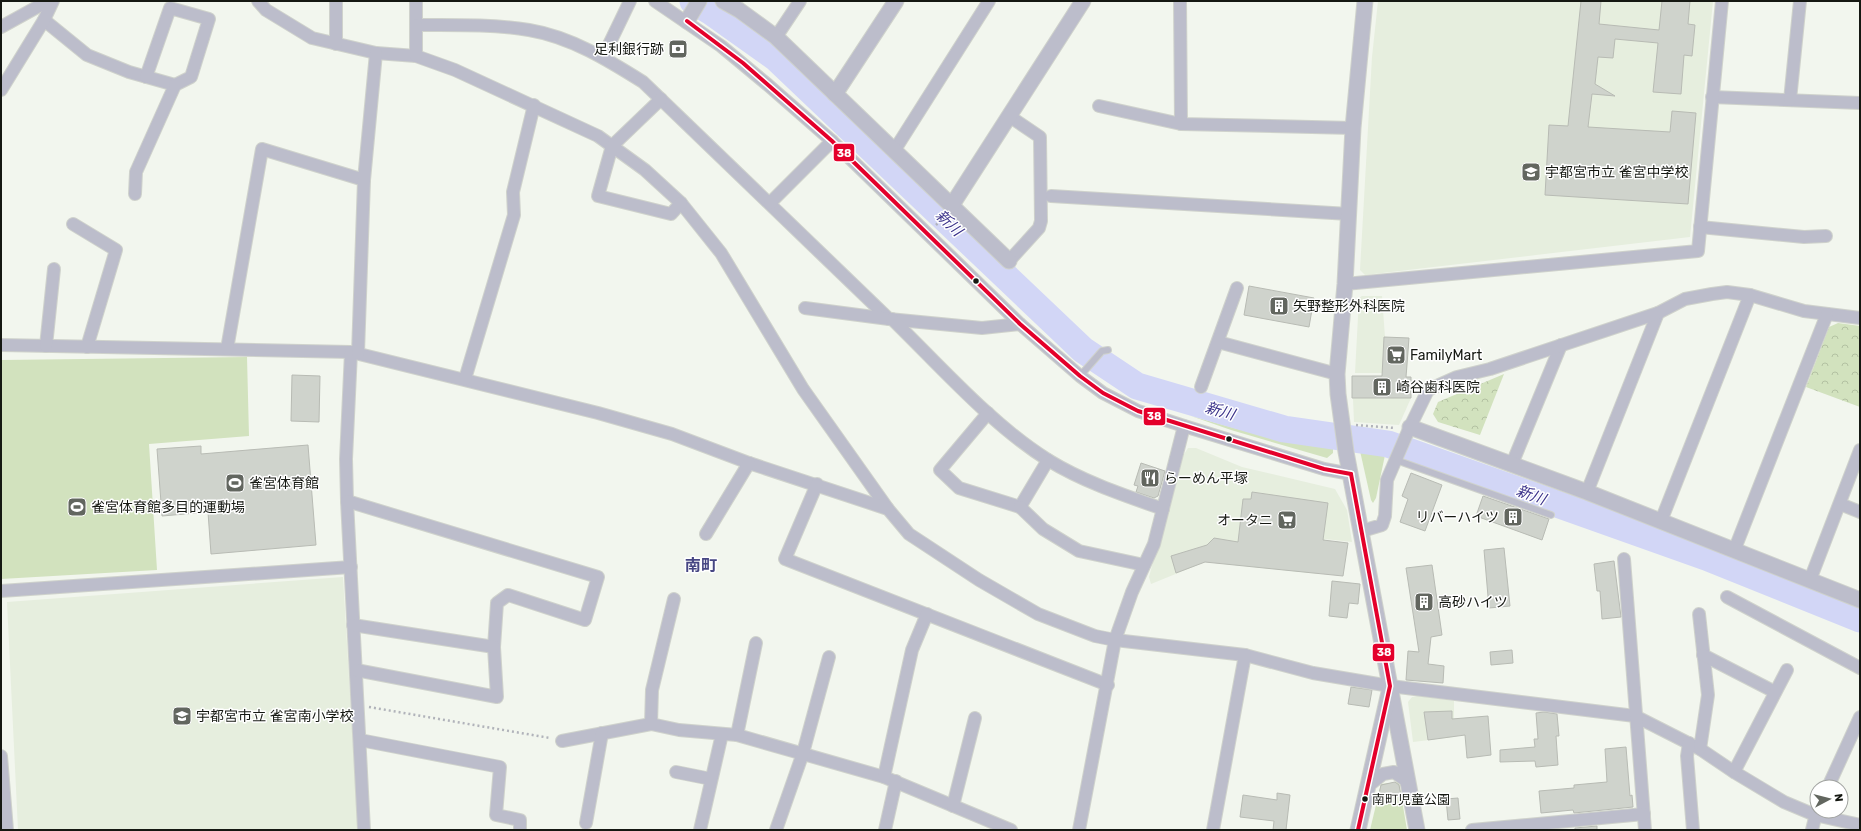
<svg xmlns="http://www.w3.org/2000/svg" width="1861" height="831" font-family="Rubik,'Noto Sans JP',sans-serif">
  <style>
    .built { fill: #e6eede }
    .grass { fill: #d2e2be }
    .park { fill: url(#park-crowns) }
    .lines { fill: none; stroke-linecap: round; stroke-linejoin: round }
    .river { stroke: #d2d6f6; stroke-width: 27 }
    .building { fill: #cfd3cc; stroke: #b8bbb4 }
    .service-casing { stroke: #cfd2cc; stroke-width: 8 }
    .minor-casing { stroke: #cfd2cc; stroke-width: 14 }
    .tertiary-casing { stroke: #cfd2cc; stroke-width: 17 }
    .path { stroke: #b1b3ba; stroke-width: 2.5; stroke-dasharray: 2 3; stroke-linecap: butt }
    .service { stroke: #bcbdcb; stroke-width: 6 }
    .minor { stroke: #bcbdcb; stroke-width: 12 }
    .tertiary { stroke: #bcbdcb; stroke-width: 15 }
    .bus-1-casing { stroke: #fff; stroke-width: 7 }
    .bus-1 { stroke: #e4002b; stroke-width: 4 }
    .bus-dot { fill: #151812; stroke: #fff; stroke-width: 1.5 }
    .labels { text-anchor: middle; stroke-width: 3; stroke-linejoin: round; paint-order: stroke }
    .bus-label { font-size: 13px; fill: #151812; stroke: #fff; text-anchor: start }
    .poi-label { font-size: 14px; fill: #151812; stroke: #fff; text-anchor: start }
    .water-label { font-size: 15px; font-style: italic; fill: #393089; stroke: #fff }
    .quarter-label { font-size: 16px; font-weight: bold; fill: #464683; stroke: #fff }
    .line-badge { stroke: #fff; stroke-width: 1.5 }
    .badge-label { font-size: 11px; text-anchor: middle; font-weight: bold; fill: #fff }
  </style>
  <defs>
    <pattern id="park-crowns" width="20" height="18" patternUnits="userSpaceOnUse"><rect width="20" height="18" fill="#d2e2be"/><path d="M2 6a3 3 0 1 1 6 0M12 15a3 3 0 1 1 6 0" fill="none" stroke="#b3c1a2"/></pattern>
  </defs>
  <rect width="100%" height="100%" fill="#f2f6ee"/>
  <g class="built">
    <path d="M1378,1H1713L1690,237L1365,275L1360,270L1372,57Z"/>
    <path d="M1362,296H1382L1385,337L1409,338L1407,373H1355L1359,298Z"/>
    <path d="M1352,376L1411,377V398L1399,425L1354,422Z"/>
    <path d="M1188,448H1196L1242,467L1335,489L1347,510L1352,542L1325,539L1319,574L1205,562L1151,584L1149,577L1181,459Z"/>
    <path d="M343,577L358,830H18L7,602Z"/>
    <path d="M1418,696L1454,701V737L1413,742L1408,702L1412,697Z"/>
  </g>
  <g class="grass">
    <path d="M247,357L249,436L149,444L157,570L1,579V360Z"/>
    <path d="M1191,416L1267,437L1333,449V453L1327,458L1231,430Z"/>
    <path d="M1360,451L1385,455L1376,498L1373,503L1371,500Z"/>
    <path d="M1399,782L1407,830H1370L1381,784Z"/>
  </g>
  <g class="park">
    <path d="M1838,323L1860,326V407L1806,387L1829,327Z"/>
    <path d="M1504,374L1480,435L1438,422L1433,414L1438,402Z"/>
  </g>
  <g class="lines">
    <path class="river" d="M693,1L710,11L776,58L1083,350L1137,386L1284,429L1388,444L1706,557L1860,619"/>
  </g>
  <g class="building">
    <path d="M1581,1H1601L1599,24L1659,30L1662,1H1690L1688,24L1695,25L1692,56L1684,55L1681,94L1653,92L1658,43L1615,39L1613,58L1598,57L1595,84L1615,96L1592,94L1588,127L1670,132L1672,111L1696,113L1688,204L1545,195L1549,125L1568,126Z"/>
    <path d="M1249,286L1314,298L1309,327L1244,315Z"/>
    <path d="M1384,337L1409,338L1406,377H1411V398H1352V376H1382Z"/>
    <path d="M292,375L320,376L319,422L291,421Z"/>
    <path d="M308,445L316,545L211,554L208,512L162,516L157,449L201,446V454Z"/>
    <path d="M1141,463L1165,471L1158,496L1154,498L1136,492L1138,486L1134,485Z"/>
    <path d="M1411,473L1442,485L1425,531L1400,522L1408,499L1402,496Z"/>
    <path d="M1252,492L1328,503L1323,540L1348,543L1343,576L1205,562L1176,573L1171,556L1207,545L1214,538L1238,542L1243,499H1251Z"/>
    <path d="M1483,496L1549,519L1542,540L1476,516Z"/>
    <path d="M1504,548L1510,606L1489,608L1484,550Z"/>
    <path d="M1614,561L1621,617L1602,619L1600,591H1597L1594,564Z"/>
    <path d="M1432,565L1442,635L1431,637L1428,664L1444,666L1443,683L1406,680L1408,651L1419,652L1406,568Z"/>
    <path d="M1332,581L1360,584L1358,604L1349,603L1347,618L1329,616Z"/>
    <path d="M1512,650L1513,663L1491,665L1490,652Z"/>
    <path d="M1351,687L1372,690L1369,707L1348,704Z"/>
    <path d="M1452,711V719L1488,716L1491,755L1467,758L1465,735L1428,740L1424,712Z"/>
    <path d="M1544,712L1557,714L1559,736H1556L1558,765L1536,767L1535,761L1500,762V750L1535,747L1534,739H1538L1536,713Z"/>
    <path d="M1626,747L1630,796L1632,795L1633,807L1574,813L1573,810L1541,813L1539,791L1574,788V785L1607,782L1605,749Z"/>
    <path d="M1395,782L1399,785L1401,796L1378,798L1381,785Z"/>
    <path d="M1277,793L1290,795L1286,830H1273L1274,821L1240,817L1243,795L1277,800Z"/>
    <path d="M1458,798L1460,819L1448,820L1446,799Z"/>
    <path d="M1597,826V830H1575V828Z"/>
  </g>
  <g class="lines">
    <g class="service-casing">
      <g id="service">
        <path d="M1080,376L1102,351L1108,350"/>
        <path d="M1396,460L1551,515"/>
      </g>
    </g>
    <g class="minor-casing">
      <g id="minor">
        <path d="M258,1L266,10L312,38L376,53L416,56L455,70L598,136L645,170L681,203L721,253L803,389L888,509"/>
        <path d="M416,1V25C454,25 492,24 529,30C571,37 608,60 643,82L889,319"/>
        <path d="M655,1L721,46L768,85L832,141L1020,324L1080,376L1103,393L1138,411L1184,426L1324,469L1351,474"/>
        <path d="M1180,1L1181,124"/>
        <path d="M44,20L87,55L129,72L175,85L136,172L135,194"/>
        <path d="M416,25V56"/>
        <path d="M1,27L48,1"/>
        <path d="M776,37L800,1"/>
        <path d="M336,44V1"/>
        <path d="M603,57L630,1"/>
        <path d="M146,77L170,8L209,19L191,77L175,85"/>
        <path d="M1,90L44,20L53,1"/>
        <path d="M1712,97L1860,103"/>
        <path d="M661,99L612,146L598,196L671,214L681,203"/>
        <path d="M1790,100L1800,1"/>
        <path d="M1099,106L1181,124L1353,128"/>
        <path d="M894,151L989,1"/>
        <path d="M1051,196L1349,214"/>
        <path d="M770,203L832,141"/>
        <path d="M73,224L116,250L87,347"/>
        <path d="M1700,227L1804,237L1826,236"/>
        <path d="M1009,261L1039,228L1041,221L1040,137L1009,116"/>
        <path d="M1345,284L1698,251L1722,1"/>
        <path d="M805,308L889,319L982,328L1020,324"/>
        <path d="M892,319C940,366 992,425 1048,460C1084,482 1123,495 1163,509"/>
        <path d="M1218,342L1337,374"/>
        <path d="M1,345L351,352L598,413L672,434L749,463L888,509L909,534L979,580L1038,614L1095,636L1115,640L1245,655L1313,673L1390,686L1635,716L1700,749L1734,772L1784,802L1815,815L1860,825"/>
        <path d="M46,346L54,269"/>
        <path d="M227,349L262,149L364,180"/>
        <path d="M351,352L346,459L347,501L364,830"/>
        <path d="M358,353L364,180L376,53"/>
        <path d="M465,379L514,215L513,192L534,105"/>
        <path d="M1201,387L1237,288"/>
        <path d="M988,413L940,470L959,488L1020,507L1048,460"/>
        <path d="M1512,464L1561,345"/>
        <path d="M817,484L785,559L1108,685"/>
        <path d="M1587,492L1658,313"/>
        <path d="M347,501L598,577L585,620L508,595L497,603L494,647L497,697L356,670"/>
        <path d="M1840,504L1860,512"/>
        <path d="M1020,507L1043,529L1079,551L1144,565"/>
        <path d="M1661,521L1750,295"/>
        <path d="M1362,531L1382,525L1385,516L1387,480L1409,429L1428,390L1457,377L1490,369L1658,313L1685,299L1712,294L1727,292L1750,295L1804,311L1860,318"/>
        <path d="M706,534L749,463"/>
        <path d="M1734,551L1827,314"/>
        <path d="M1624,559L1645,830"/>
        <path d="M1810,580L1860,450"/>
        <path d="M1,591L351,567"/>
        <path d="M1727,597L1860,668"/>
        <path d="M1699,614L1708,695L1700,749"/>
        <path d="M353,625L494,647"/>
        <path d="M1703,655L1775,692"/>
        <path d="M651,724L652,690L674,599"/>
        <path d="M737,735L756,643"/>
        <path d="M360,740L500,767L496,815L520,820V830"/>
        <path d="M562,741L651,724L679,730L737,735L884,777L1011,830"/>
        <path d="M1689,743L1687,756L1693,830"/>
        <path d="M1,756L7,830"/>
        <path d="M676,772L711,779"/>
        <path d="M1734,772L1787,670"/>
        <path d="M884,777L912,650L927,614"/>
        <path d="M1368,786L1383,774L1394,772L1408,782"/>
        <path d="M1828,787L1860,717"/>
        <path d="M953,806L975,718"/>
        <path d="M586,823L602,733"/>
        <path d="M700,830L722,734"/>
        <path d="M776,830L803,753L829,657"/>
        <path d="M885,830L896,781"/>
        <path d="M1079,830L1115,640L1132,592L1154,544L1184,426"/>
        <path d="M1213,830L1245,655"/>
        <path d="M1472,830L1644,814"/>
        <path d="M1812,830L1817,810"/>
      </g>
    </g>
    <g class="tertiary-casing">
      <g id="tertiary">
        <path d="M723,1L739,10L776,37L1009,261"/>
        <path d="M1365,1L1353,128L1345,284L1337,374L1338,394L1346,452L1417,830"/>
        <path d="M687,21L699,1"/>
        <path d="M835,94L896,1"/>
        <path d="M952,205L1083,1"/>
        <path d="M1410,427L1587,492L1860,600"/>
        <path d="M1358,830L1389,692"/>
      </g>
    </g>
    <g class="path">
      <path d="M936,225L944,217"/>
      <path d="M1356,425L1395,428"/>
      <path d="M369,707L550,738"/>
    </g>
    <use href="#service" class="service"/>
    <use href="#minor" class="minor"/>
    <use href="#tertiary" class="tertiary"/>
    <g class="bus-1-casing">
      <g id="bus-1">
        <path d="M687,21L743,63L832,141L1020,324L1080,376L1103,393L1138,411L1324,469L1351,474"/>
        <path d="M1351,474L1390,686L1358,830"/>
      </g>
    </g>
    <use href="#bus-1" class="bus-1"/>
  </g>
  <defs>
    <g id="bank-square" transform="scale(1)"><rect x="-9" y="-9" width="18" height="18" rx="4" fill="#62665f" stroke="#fff"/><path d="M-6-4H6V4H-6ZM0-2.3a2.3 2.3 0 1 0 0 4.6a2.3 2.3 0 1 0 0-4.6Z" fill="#fff"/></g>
    <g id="school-square" transform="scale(1)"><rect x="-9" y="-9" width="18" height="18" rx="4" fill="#62665f" stroke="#fff"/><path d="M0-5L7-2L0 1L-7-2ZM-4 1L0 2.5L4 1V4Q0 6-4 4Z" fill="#fff"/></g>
    <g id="building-square" transform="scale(1)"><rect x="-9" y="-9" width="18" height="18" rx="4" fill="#62665f" stroke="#fff"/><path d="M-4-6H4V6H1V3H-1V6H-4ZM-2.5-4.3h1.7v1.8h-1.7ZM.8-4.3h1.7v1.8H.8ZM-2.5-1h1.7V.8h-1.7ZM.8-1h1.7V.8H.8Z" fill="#fff"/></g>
    <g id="supermarket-square" transform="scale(1)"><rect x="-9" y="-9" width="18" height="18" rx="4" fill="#62665f" stroke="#fff"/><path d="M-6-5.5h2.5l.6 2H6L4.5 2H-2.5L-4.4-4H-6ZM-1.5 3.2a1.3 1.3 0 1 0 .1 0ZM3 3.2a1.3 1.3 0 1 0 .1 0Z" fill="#fff"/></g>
    <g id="restaurant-square" transform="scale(1)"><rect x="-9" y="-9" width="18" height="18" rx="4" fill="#62665f" stroke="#fff"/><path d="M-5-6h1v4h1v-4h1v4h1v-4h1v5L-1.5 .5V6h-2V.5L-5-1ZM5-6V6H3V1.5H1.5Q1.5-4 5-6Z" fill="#fff"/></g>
    <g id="stadium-square" transform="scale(1)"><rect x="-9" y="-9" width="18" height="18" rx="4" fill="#62665f" stroke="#fff"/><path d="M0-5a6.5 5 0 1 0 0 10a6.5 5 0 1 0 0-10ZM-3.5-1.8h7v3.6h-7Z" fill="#fff"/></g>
  </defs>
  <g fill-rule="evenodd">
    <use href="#bank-square" x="678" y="49"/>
    <use href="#school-square" x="1531" y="172"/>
    <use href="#building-square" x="1279" y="306"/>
    <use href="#supermarket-square" x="1396" y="355"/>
    <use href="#building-square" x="1382" y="387"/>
    <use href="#restaurant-square" x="1150" y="478"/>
    <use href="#stadium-square" x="235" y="483"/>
    <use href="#stadium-square" x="77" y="507"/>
    <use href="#building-square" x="1513" y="517"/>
    <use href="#supermarket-square" x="1287" y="520"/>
    <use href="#building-square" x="1424" y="602"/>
    <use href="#school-square" x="182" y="716"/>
  </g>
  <g class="bus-dot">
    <circle cx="976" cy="281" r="3.5"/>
    <circle cx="1229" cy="439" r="3.5"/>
    <circle cx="1365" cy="799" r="3.5"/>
  </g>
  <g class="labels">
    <g class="bus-label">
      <text x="1372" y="804">南町児童公園</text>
    </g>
    <g class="poi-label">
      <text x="664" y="54" text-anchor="end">足利銀行跡</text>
      <text x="1545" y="177">宇都宮市立 雀宮中学校</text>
      <text x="1293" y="311">矢野整形外科医院</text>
      <text x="1410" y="360">FamilyMart</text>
      <text x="1396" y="392">崎谷歯科医院</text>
      <text x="1164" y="483">らーめん平塚</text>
      <text x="249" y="488">雀宮体育館</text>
      <text x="91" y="512">雀宮体育館多目的運動場</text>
      <text x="1499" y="522" text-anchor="end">リバーハイツ</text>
      <text x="1273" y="525" text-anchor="end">オータニ</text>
      <text x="1438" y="607">高砂ハイツ</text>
      <text x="196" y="721">宇都宮市立 雀宮南小学校</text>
    </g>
    <g class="water-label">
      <text transform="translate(949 223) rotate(44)" y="5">新川</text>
      <text transform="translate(1220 411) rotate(16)" y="5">新川</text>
      <text transform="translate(1531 495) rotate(20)" y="5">新川</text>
    </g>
    <g class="quarter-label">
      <text x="701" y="571">南町</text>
    </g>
  </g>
  <g class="line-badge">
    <rect x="833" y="143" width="22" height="19" rx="4" fill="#e4002b"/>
    <rect x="1143" y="407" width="23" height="19" rx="4" fill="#e4002b"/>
    <rect x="1372" y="643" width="23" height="19" rx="4" fill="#e4002b"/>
  </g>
  <g class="badge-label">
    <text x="844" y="157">38</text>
    <text x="1154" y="420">38</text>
    <text x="1384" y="656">38</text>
  </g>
  <rect width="1861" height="831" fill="none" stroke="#151812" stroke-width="4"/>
  <g transform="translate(1829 799) rotate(83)"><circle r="19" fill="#ffffff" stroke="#a1a3a0"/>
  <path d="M0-3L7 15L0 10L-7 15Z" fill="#62665f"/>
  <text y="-6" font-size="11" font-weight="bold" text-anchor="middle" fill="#151812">N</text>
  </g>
</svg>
